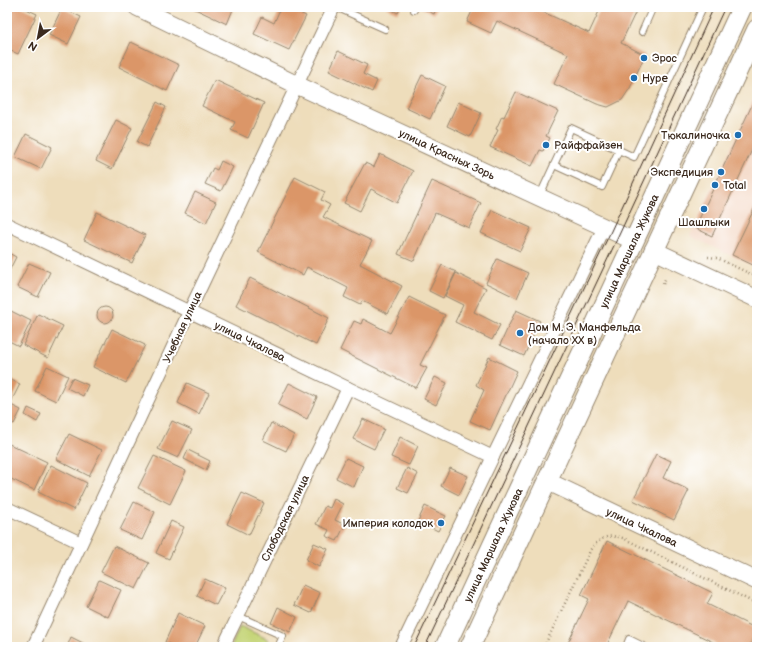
<svg xmlns="http://www.w3.org/2000/svg" width="764" height="654" font-family="'Balsamiq Sans',sans-serif">
  <style>
    .built { fill: #f3d4bf }
    .green { fill: #c4d476; stroke: #807f4a }
    .building { fill: #db9667 }
    .lines { fill: none; stroke-linecap: round; stroke-linejoin: round }
    .lane-casing { stroke: #94846c; stroke-width: 8 }
    .street-casing { stroke: #94846c; stroke-width: 14 }
    .secondary-casing { stroke: #94846c; stroke-width: 19 }
    .primary-casing { stroke: #94846c; stroke-width: 21 }
    .path { stroke: #94846c; stroke-width: 2.5; stroke-dasharray: 1 3; stroke-linecap: butt }
    .lane { stroke: #fff; stroke-width: 6 }
    .street { stroke: #fff; stroke-width: 12 }
    .secondary { stroke: #fff; stroke-width: 17 }
    .primary { stroke: #fff; stroke-width: 19 }
    .tram { stroke: #3b2a1e; stroke-width: 1 }
    .poi-dot { fill: #1f6fb2; stroke: #fff; stroke-width: 1.5 }
    .labels { text-anchor: middle; stroke-width: 4; stroke-linejoin: round; paint-order: stroke }
    .poi-label { font-size: 11px; fill: #3b2a1e; stroke: #fff; text-anchor: start }
    .street-label { font-size: 11px; fill: #3b2a1e; stroke: #fff }
  </style>
  <rect width="100%" height="100%" fill="#fff"/>
  <filter id="ink" filterUnits="userSpaceOnUse"><feTurbulence type="fractalNoise" baseFrequency=".025" numOctaves="2"/><feDisplacementMap in="SourceGraphic" scale="8" xChannelSelector="R" yChannelSelector="G"/><feConvolveMatrix kernelMatrix="1 2 1 2 8 2 1 2 1" color-interpolation-filters="sRGB"/></filter>
  <filter id="wash" filterUnits="userSpaceOnUse"><feTurbulence type="fractalNoise" baseFrequency=".012" numOctaves="4" result="noise"/><feDisplacementMap in="SourceGraphic" scale="16" xChannelSelector="R" yChannelSelector="G"/><feGaussianBlur stdDeviation="0.9" result="paint"/><feColorMatrix in="noise" values="0 0 0 0 0 0 0 0 0 0 0 0 0 0 0 0 0 1.4 0 .05"/><feComposite in="paint" operator="in"/></filter>
  <g filter="url(#wash)">
    <rect width="100%" height="100%" fill="#edb"/>
    <path class="built" d="M757,91V268L690,236Z"/>
    <path class="green" d="M240,626L269,640L266,647H231Z"/>
    <g id="blocks">
      <g class="building">
        <path d="M9,7H22L37,14L18,54L7,49V11Z"/>
        <path d="M194,7H234L227,24L193,8Z"/>
        <path d="M281,7H287L306,16L289,50L254,34L262,17L274,23Z"/>
        <path d="M386,7H401L398,13Z"/>
        <path d="M420,7H437L434,14Z"/>
        <path d="M474,7H532L589,33L601,7H638L621,43L645,55L630,88L622,100L608,107L597,104L554,84L568,54L497,21L491,33L467,22Z"/>
        <path d="M62,8L81,17L68,44L49,35Z"/>
        <path d="M131,42L179,65L167,91L119,67Z"/>
        <path d="M338,51L367,65L363,74L377,81L372,92L329,71Z"/>
        <path d="M422,75L445,86L430,119L406,108Z"/>
        <path d="M215,80L264,103L248,138L231,130L235,122L202,106Z"/>
        <path d="M516,92L558,111L546,136L550,138L543,151L540,150L532,166L490,147L498,130L496,129L502,116L504,117Z"/>
        <path d="M757,94V139L712,236L695,228Z"/>
        <path d="M157,102L166,107L147,147L137,142Z"/>
        <path d="M458,102L481,113L470,137L447,126Z"/>
        <path d="M116,120L132,128L112,169L96,161Z"/>
        <path d="M26,134L52,147L41,169L15,157Z"/>
        <path d="M380,154L413,171L397,203L371,189L360,211L344,203L365,163L374,167Z"/>
        <path d="M221,161L233,167L221,191L205,184L213,168L217,170Z"/>
        <path d="M295,177L325,192L321,200L330,205L323,217L372,241L360,264L402,286L388,314L362,301L360,305L344,297L348,288L307,267L303,275L258,252Z"/>
        <path d="M432,181L481,203L469,228L435,213L414,261L398,254Z"/>
        <path d="M195,192L216,202L206,223L185,213Z"/>
        <path d="M757,203V267L732,255Z"/>
        <path d="M492,210L531,228L520,251L481,233Z"/>
        <path d="M97,212L145,235L132,263L84,240Z"/>
        <path d="M7,252L16,257L7,275Z"/>
        <path d="M497,259L528,273L517,298L486,283Z"/>
        <path d="M29,263L50,272L38,297L17,287Z"/>
        <path d="M442,265L456,272L443,298L429,291Z"/>
        <path d="M456,273L486,288L474,312L500,325L492,340L455,322L463,305L445,296Z"/>
        <path d="M250,278L329,318L316,345L236,305Z"/>
        <path d="M409,297L445,315L420,365L427,368L416,388L340,350L354,321L361,324L363,319L390,333Z"/>
        <circle cx="105" cy="315" r="8"/>
        <path d="M7,309L31,321L19,346L7,340Z"/>
        <path d="M516,310L540,321L524,356L500,345Z"/>
        <path d="M38,314L63,326L48,358L23,345Z"/>
        <path d="M112,329L145,345L126,383L93,367Z"/>
        <path d="M489,357L517,371L490,430L470,421L484,390L476,385Z"/>
        <path d="M47,366L68,376L56,401L35,391Z"/>
        <path d="M435,377L447,383L436,405L424,399Z"/>
        <path d="M7,378L20,384L7,410Z"/>
        <path d="M72,378L88,385L83,396L67,388Z"/>
        <path d="M187,383L209,393L199,414L178,403Z"/>
        <path d="M289,383L317,397L307,419L278,405Z"/>
        <path d="M11,405L21,410L14,424L7,421V413Z"/>
        <path d="M28,408L41,414L37,422L25,415Z"/>
        <path d="M363,419L384,429L374,449L353,439Z"/>
        <path d="M172,421L192,430L178,458L158,449Z"/>
        <path d="M271,423L294,435L286,451L263,440Z"/>
        <path d="M69,434L102,450L89,476L56,459Z"/>
        <path d="M400,437L418,446L409,465L391,457Z"/>
        <path d="M7,443L47,462L34,490L7,477Z"/>
        <path d="M188,450L210,461L206,470L184,459Z"/>
        <path d="M656,454L671,461L663,478L689,490L674,520L633,500Z"/>
        <path d="M154,456L186,471L170,504L138,488Z"/>
        <path d="M346,458L363,466L354,487L336,478Z"/>
        <path d="M51,465L87,483L74,510L38,492Z"/>
        <path d="M407,468L418,474L408,493L397,488Z"/>
        <path d="M450,468L468,476L459,495L441,486Z"/>
        <path d="M242,493L264,503L249,535L227,524Z"/>
        <path d="M334,499L343,504L335,520L345,525L337,541L326,536L329,530L316,524L325,506L330,508Z"/>
        <path d="M134,502L155,512L142,540L120,530Z"/>
        <path d="M425,506L446,516L438,531L418,521Z"/>
        <path d="M171,521L184,527L169,559L156,553Z"/>
        <path d="M607,541L713,593L707,604L757,629L749,647H714L715,643L628,601L606,647H566L589,599L581,595Z"/>
        <path d="M314,543L328,549L319,567L306,560Z"/>
        <path d="M114,546L149,563L136,589L101,572Z"/>
        <path d="M205,579L225,588L216,605L197,596Z"/>
        <path d="M99,580L121,590L108,617L86,606Z"/>
        <path d="M303,585L320,593L311,613L294,605Z"/>
        <path d="M278,607L297,617L290,632L271,623Z"/>
        <path d="M178,613L205,626L195,647H176L165,642Z"/>
        <path d="M71,637L91,647H67Z"/>
      </g>
    </g>
  </g>
  <g filter="url(#ink)">
    <use href="#blocks" fill-opacity="0" stroke="#94846c" stroke-width="1"/>
    <g class="lines">
      <g class="lane-casing">
        <g id="lane">
          <path d="M336,7L385,29"/>
          <path d="M414,10L415,7"/>
          <path d="M642,32L653,7"/>
          <path d="M554,165L602,187L619,150"/>
          <path d="M540,195L571,128L634,157L703,7"/>
          <path d="M238,616L283,636L278,647"/>
          <path d="M626,647L629,639L645,647"/>
        </g>
      </g>
      <g class="street-casing">
        <g id="street">
          <path d="M7,224L348,388L493,457"/>
          <path d="M7,508L81,543"/>
          <path d="M33,647L189,312L334,7"/>
          <path d="M223,647L348,388"/>
          <path d="M401,647L604,227"/>
        </g>
      </g>
      <g class="secondary-casing">
        <g id="secondary">
          <path d="M137,7L297,85L634,241"/>
          <path d="M653,250L757,299"/>
          <path d="M547,481L757,581"/>
        </g>
      </g>
      <g class="primary-casing">
        <g id="primary">
          <path d="M445,647L634,241L742,7"/>
          <path d="M470,647C566,441 660,234 757,29"/>
        </g>
      </g>
      <g class="path">
        <path d="M708,257L717,258L757,277"/>
        <path d="M663,284L666,277"/>
        <path d="M544,647L591,549C600,537 610,534 623,538L757,604"/>
      </g>
      <use href="#lane" class="lane"/>
      <use href="#street" class="street"/>
      <use href="#secondary" class="secondary"/>
      <use href="#primary" class="primary"/>
      <g class="tram">
        <path d="M414,647L611,231L714,7"/>
        <path d="M425,647L619,235L725,7"/>
      </g>
    </g>
  </g>
  <g class="poi-dot">
    <circle cx="644" cy="58" r="4"/>
    <circle cx="634" cy="78" r="4"/>
    <circle cx="738" cy="135" r="4"/>
    <circle cx="546" cy="145" r="4"/>
    <circle cx="721" cy="172" r="4"/>
    <circle cx="715" cy="185" r="4"/>
    <circle cx="704" cy="209" r="4"/>
    <circle cx="520" cy="333" r="4"/>
    <circle cx="441" cy="523" r="4"/>
  </g>
  <g class="labels">
    <g class="poi-label">
      <text x="652" y="62">Эрос</text>
      <text x="642" y="82">Hype</text>
      <text x="730" y="139" text-anchor="end">Тюкалиночка</text>
      <text x="554" y="149">Райффайзен</text>
      <text x="713" y="176" text-anchor="end">Экспедиция</text>
      <text x="723" y="189">Total</text>
      <text x="704" y="226" text-anchor="middle">Шашлыки</text>
      <text x="528" y="331">Дом М. Э. Манфельда<tspan x="528" dy="13">(начало XX в)</tspan></text>
      <text x="433" y="527" text-anchor="end">Империя колодок</text>
    </g>
    <g class="street-label">
      <text transform="translate(447 154) rotate(25)" y="4">улица Красных Зорь</text>
      <text transform="translate(629 251) rotate(-65)" y="4">улица Маршала Жукова</text>
      <text transform="translate(182 327) rotate(-65)" y="4">Учебная улица</text>
      <text transform="translate(250 341) rotate(26)" y="4">улица Чкалова</text>
      <text transform="translate(285 518) rotate(-64)" y="4">Слободская улица</text>
      <text transform="translate(642 527) rotate(25)" y="4">улица Чкалова</text>
      <text transform="translate(493 545) rotate(-65)" y="4">улица Маршала Жукова</text>
    </g>
  </g>
  <rect width="764" height="654" fill="none" stroke="#fff" stroke-width="24"/>
  <g transform="translate(38 38) rotate(212)" stroke="#ffffff" stroke-width="3" paint-order="stroke">
  <path d="M0-3L7 15L0 10L-7 15Z" fill="#3b2a1e"/>
  <text y="-6" font-size="11" font-weight="bold" text-anchor="middle" fill="#3b2a1e">N</text>
  </g>
</svg>
